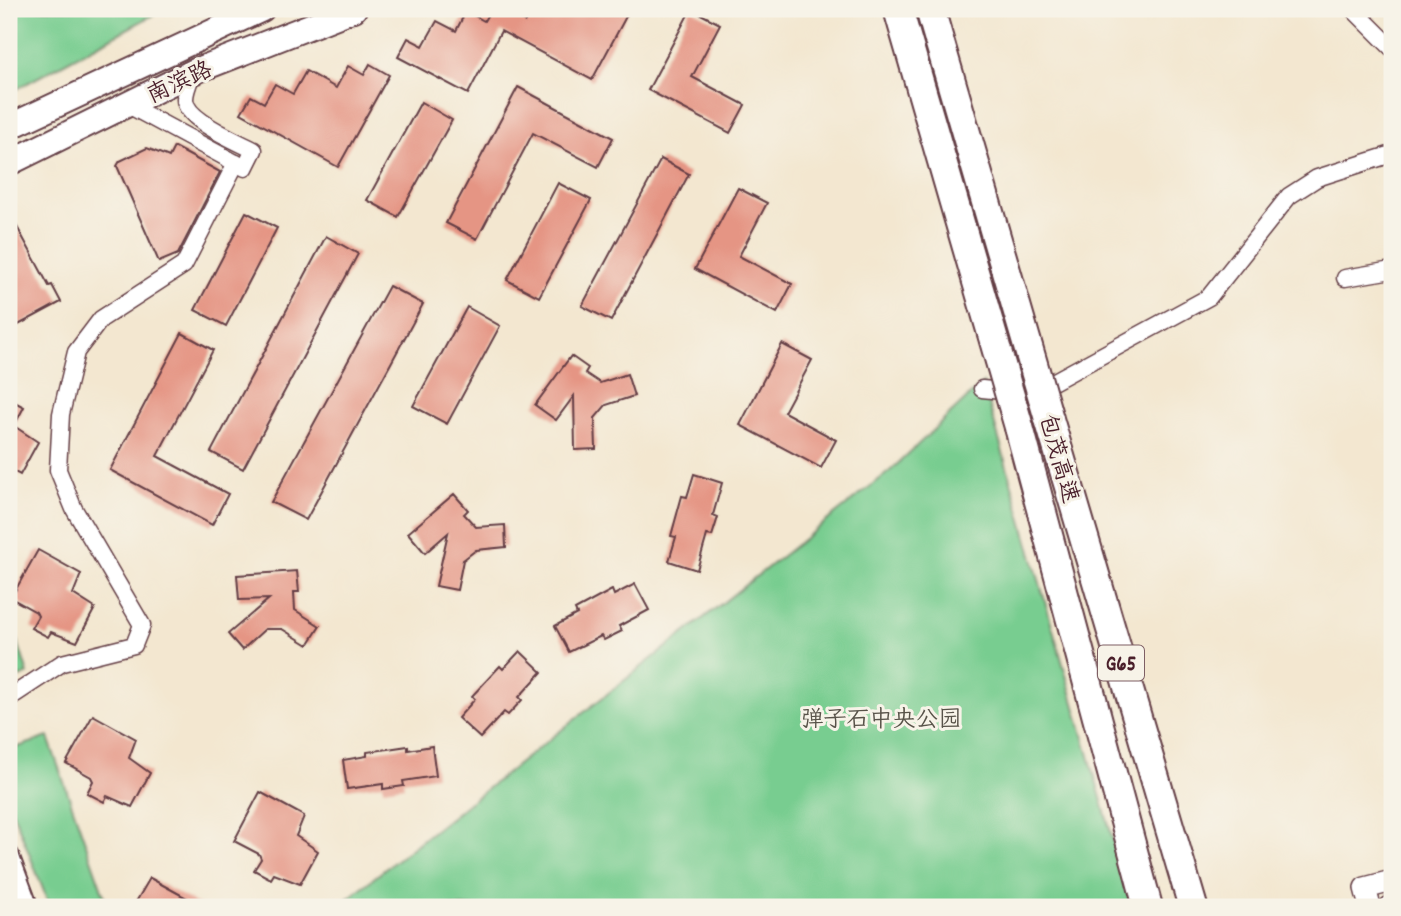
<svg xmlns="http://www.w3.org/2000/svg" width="1401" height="916" font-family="Dekko,'LXGW WenKai TC',sans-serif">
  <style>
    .green { fill: #78cd90; stroke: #61765e; stroke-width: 2 }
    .building { fill: #e59584 }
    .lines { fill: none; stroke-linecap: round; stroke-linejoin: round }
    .minor-casing { stroke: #633d44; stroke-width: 19 }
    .tertiary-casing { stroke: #633d44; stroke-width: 23 }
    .secondary-casing { stroke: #633d44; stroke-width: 24 }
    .primary-casing { stroke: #633d44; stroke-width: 28 }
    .motorway-casing { stroke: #633d44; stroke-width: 32 }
    .minor { stroke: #fff; stroke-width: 16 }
    .tertiary { stroke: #fff; stroke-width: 19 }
    .secondary { stroke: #fff; stroke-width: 21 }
    .primary { stroke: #fff; stroke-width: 24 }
    .motorway { stroke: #fff; stroke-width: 28 }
    .motorway-bridge-casing { stroke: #633d44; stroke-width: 32; stroke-linecap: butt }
    .motorway-bridge { stroke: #fff; stroke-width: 28 }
    .labels { text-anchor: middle; stroke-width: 6; stroke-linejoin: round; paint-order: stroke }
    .shield { fill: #f7f3e8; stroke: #7e5f64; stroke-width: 2 }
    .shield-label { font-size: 21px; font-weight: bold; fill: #4a1f2b }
    .street-label { font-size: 23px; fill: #4a1f2b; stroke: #f7f3e8 }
    .park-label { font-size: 23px; fill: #585349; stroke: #f7f3e8 }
  </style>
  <rect width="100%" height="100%" fill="#f7f3e8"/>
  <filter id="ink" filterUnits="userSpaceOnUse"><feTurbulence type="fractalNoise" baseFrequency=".0143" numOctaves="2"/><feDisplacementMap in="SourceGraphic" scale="14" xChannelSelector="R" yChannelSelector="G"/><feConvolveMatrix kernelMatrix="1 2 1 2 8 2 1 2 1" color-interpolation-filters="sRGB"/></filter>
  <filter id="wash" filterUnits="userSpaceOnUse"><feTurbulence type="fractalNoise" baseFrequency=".00686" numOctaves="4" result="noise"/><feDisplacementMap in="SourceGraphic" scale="28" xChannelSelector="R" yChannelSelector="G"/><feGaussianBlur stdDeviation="1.57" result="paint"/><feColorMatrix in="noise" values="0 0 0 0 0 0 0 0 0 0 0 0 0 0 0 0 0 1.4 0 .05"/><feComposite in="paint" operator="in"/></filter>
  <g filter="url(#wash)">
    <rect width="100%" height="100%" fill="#f3e7d0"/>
    <g class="green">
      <path d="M9,9H164L9,93Z"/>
      <path d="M983,383L1132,907H337L890,471Z"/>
      <path d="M9,614L28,674L9,680Z"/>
      <path d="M48,737L108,907H50L9,802V750Z"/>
    </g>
    <g id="blocks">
      <g class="building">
        <path d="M491,9H501L525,22L532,9H630L592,80L501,31L468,94L398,57L408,38L423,46L437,21L456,31L466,11L484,21Z"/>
        <path d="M691,9L720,24L692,77L745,105L730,133L648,90Z"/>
        <path d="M370,64L389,75L338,167L241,113L251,96L264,103L275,84L293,94L306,71L336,88L348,66L364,75Z"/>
        <path d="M518,87L613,138L598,167L533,133L477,239L446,223Z"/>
        <path d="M421,102L452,120L398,217L367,200Z"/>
        <path d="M174,147L220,172L178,254L159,262L117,166L120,161L147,148L169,157Z"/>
        <path d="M661,159L689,174L611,321L582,306Z"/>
        <path d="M558,183L591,200L539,297L507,280Z"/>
        <path d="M738,188L767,203L739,256L792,284L777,313L695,269Z"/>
        <path d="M9,212L49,286L52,285L61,302L9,330Z"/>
        <path d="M246,212L277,228L226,326L195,310Z"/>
        <path d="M326,236L358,254L243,469L211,452Z"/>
        <path d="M389,286L423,304L306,520L271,502Z"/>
        <path d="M467,307L500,326L447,424L413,406Z"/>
        <path d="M182,333L213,350L157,456L228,494L212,525L110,470Z"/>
        <path d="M782,344L812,360L784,412L836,440L821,468L740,425Z"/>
        <path d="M571,356L588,368L585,373L600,383L627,374L634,396L606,405L595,418L596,449L575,450L574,396L556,420L535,405Z"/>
        <path d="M9,399L24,407L14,426L38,442L20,475L9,469Z"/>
        <path d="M694,474L722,483L713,515L718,517L712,536L707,535L697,570L669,561L676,537L671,536L682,496L687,497Z"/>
        <path d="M454,494L468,510L464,514L476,527L505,525L506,547L476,550L463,560L457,590L436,586L448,533L425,553L408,533Z"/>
        <path d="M38,550L81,574L73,594L95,608L77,642L51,632L48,637L31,628L38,616L36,612L11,598Z"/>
        <path d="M297,571L299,592H294L295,610L320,626L308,645L282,629H265L242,650L228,634L269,599L239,600L237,575Z"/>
        <path d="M635,584L649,610L619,626L622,631L604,640L601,636L569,652L555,626L577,614L575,610L612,590L614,595Z"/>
        <path d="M520,651L542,672L519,697L522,700L508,715L504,712L480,738L458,718L475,699L472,696L500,666L503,669Z"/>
        <path d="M93,715L136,739L129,758L150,773L132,807L107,796L104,802L87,793L93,781L91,777L66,763Z"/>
        <path d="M408,746V750L432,746L436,776L403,781L404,786L383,789V784L347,789L343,760L367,756V752Z"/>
        <path d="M260,792L304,816L296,836L318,851L300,884L274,874L271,879L254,870L261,859L259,854L234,841Z"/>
        <path d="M150,878L203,907H133Z"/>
      </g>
    </g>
  </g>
  <g filter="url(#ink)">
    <use href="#blocks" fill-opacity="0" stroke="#633d44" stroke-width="2"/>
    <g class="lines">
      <g class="minor-casing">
        <g id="minor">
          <path d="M1353,9L1392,48"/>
          <path d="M128,105L245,168L254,150C237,141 185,120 185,99C185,90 190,80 193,72"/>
          <path d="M1345,278L1392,270"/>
          <path d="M982,389L1022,393L1049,384L1209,297L1289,196L1317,178L1392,154"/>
          <path d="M9,698L62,663L134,645L142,625L74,509L58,470L61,414L76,352L101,319L184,265L236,163"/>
        </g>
      </g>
      <g class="tertiary-casing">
        <path id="tertiary" d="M9,856L28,907"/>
      </g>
      <g class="secondary-casing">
        <g id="secondary">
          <path d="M1370,907L1365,888L1392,881"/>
          <path d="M1390,907H1392"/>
        </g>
      </g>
      <g class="primary-casing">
        <g id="primary">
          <path d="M9,127L262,9"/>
          <path d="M9,163L193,72L354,9"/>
        </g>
      </g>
      <g class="motorway-casing">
        <g id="motorway">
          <path d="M1049,419L1193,907"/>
          <path d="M1019,427L1148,907"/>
        </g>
      </g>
      <use href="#minor" class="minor"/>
      <use href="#tertiary" class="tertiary"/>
      <use href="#secondary" class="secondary"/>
      <use href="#primary" class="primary"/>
      <use href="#motorway" class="motorway"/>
      <g class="motorway-bridge-casing">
        <g id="motorway-bridge">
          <path d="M898,9L1019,427"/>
          <path d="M930,9L1049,419"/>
        </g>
      </g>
      <use href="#motorway-bridge" class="motorway-bridge"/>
    </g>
  </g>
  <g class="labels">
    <rect class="shield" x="1098" y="645.5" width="46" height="35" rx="5"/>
    <g class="shield-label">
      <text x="1121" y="670">G65</text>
    </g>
    <g class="street-label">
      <text transform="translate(179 81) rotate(-25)" y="8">南滨路</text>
      <text transform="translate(1060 458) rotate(74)" y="8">包茂高速</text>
    </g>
    <g class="park-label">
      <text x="881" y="726">弹子石中央公园</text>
    </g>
  </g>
  <rect width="1401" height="916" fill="none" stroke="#f7f3e8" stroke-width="35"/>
</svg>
